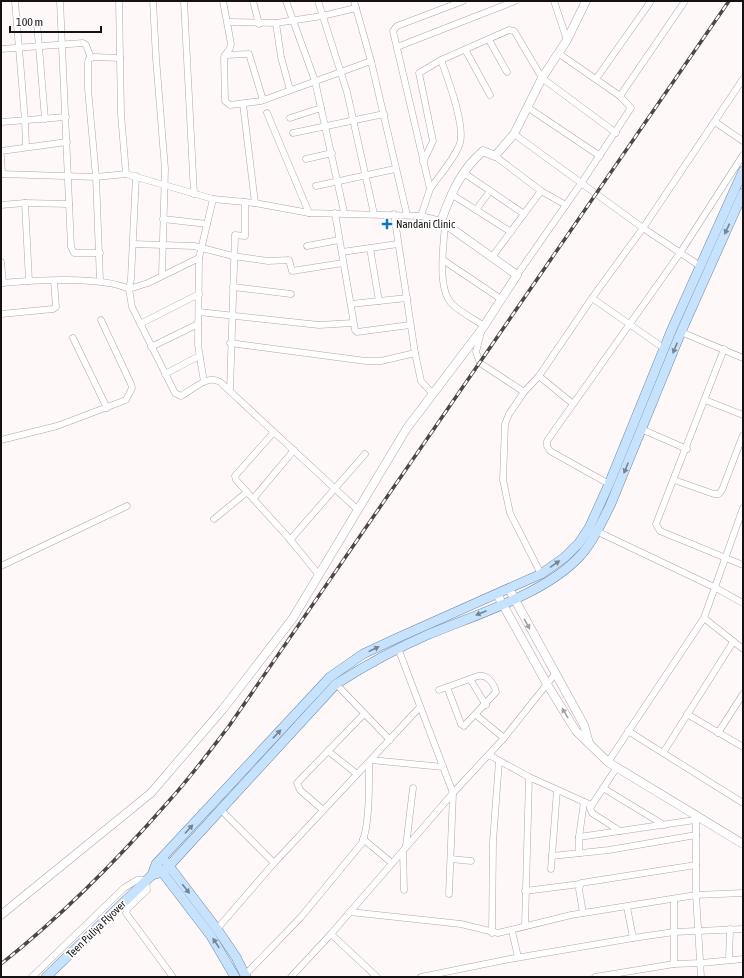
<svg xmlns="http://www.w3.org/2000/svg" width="744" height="978" font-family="'Asap Condensed',sans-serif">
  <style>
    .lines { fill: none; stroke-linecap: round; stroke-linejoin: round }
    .street-casing { stroke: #b3a4a6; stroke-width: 7 }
    .secondary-casing { stroke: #b3a4a6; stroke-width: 9 }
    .primary-casing { stroke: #6f8ca8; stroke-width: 10 }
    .street { stroke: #fff; stroke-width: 6 }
    .secondary { stroke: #fff; stroke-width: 8 }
    .primary { stroke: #c6e2fc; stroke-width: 9 }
    .rail-casing { stroke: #4b4647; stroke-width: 3.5 }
    .rail { stroke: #fff; stroke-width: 2; stroke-dasharray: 6; stroke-linecap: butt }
    .oneway { fill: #768492 }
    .oneway2 { fill: #a19fa0 }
    .poi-dot { fill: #0a79c4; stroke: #fff; stroke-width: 1.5 }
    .labels { text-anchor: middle; stroke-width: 3.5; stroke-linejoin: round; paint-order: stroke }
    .poi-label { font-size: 11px; fill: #151011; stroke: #fff; text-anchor: start }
    .street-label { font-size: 11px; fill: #151011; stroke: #fff }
  </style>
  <rect width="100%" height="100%" fill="#fff8f9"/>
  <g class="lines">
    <g class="street-casing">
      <g id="street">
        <path d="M15,1L25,120L26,147"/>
        <path d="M60,1L71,247L74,253H100"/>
        <path d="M119,1L121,114L126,174"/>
        <path d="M153,1L156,58L165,169L162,275"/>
        <path d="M184,1L194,194"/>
        <path d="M223,1L231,44L230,48L224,57L225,101L230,105L261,101L371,61"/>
        <path d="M253,1L259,24"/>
        <path d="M286,1L315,81L344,212"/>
        <path d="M318,1L347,92L374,214"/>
        <path d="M354,1L371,61L407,215"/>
        <path d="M554,1L567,40"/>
        <path d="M228,22L276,23L322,16L356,8"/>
        <path d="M37,23L45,119"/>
        <path d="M276,23L281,57L290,90"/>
        <path d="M489,40L507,72"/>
        <path d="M397,47L515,1"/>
        <path d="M1,49L83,43L86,45L91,58"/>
        <path d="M466,51L490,95"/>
        <path d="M225,55L249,54L263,100"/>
        <path d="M596,79L651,1"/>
        <path d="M620,96L685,1"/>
        <path d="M243,104L255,203"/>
        <path d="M527,107L600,156"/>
        <path d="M267,113L309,213"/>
        <path d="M290,118L321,108"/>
        <path d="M1,122L66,117"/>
        <path d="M715,122L743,141"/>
        <path d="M293,133L384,114"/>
        <path d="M514,134L643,228L700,266"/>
        <path d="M1,151L67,142"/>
        <path d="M1,156L2,174"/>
        <path d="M495,156L541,191L566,205"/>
        <path d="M306,159L332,153"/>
        <path d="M423,162L433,141L419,73L441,60L509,30L514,31L516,34L542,78L616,133"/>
        <path d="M464,173L524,214"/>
        <path d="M1,174L96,177L126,174L213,199L255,203L309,213L421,216L441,221"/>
        <path d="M136,176L131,279L129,289L132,307L175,393L181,396C192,390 208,374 220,382L358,510"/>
        <path d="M316,186L395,169"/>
        <path d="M430,189C439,176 452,162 459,146C467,129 448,79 441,60"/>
        <path d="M451,194L511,232"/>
        <path d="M25,203L29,281"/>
        <path d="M1,205L25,203L69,204"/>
        <path d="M476,210L490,191"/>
        <path d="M335,213L355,330L357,332L410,325"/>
        <path d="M394,214L415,353L421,381L433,394"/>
        <path d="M421,216L430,189L393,31L397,26L463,1"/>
        <path d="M163,219L207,224"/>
        <path d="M445,224C444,244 436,290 453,305C462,313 474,319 484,326"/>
        <path d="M133,244L194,246L233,256L268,261L289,260L292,271L343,263"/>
        <path d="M307,246L339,240"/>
        <path d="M370,248L379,301"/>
        <path d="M342,252L398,244"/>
        <path d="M492,257L541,191"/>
        <path d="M443,260L501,299"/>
        <path d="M1,262L3,283"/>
        <path d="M517,275L582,182L631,108L620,96L558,53"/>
        <path d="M100,281L96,177L88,89V62L89,59L94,57L120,58"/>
        <path d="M1,283C31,280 103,276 129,289L148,283L199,258"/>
        <path d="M233,287L291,294"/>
        <path d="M592,298L665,349"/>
        <path d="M351,304L407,298"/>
        <path d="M199,312L319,325L353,323"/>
        <path d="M1,314L53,309L56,307L54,281"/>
        <path d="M140,324L199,294"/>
        <path d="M481,332L476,352L480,363L524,392L509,414L505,424L503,480L510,513L541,574"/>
        <path d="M681,332L743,358"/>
        <path d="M73,338L107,408"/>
        <path d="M230,343L366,361H381L415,353"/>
        <path d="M151,347L198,324"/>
        <path d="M724,349L656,524L660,531L743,565"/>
        <path d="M165,374L199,356"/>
        <path d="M539,376L573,404"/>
        <path d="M204,382L198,345L199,258L213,199"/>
        <path d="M230,390L235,235L245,236V202"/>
        <path d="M524,392L539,376L592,298L643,228L743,79"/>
        <path d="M705,400L743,415"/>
        <path d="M641,429L687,449"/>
        <path d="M274,432L235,476L236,480L288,537L319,575"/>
        <path d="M1,440L57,426L126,400L132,388L131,384L101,320"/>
        <path d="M674,480L714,494H719L722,490L743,435"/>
        <path d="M609,484L550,451L547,446V441L680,253L743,155"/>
        <path d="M253,499L294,450"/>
        <path d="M214,519L247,492"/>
        <path d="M594,530L714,587L743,603"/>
        <path d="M290,540L365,454"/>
        <path d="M1,566L127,506"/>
        <path d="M704,618L743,649"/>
        <path d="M398,648L453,793L449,894"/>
        <path d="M470,679L486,705"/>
        <path d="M336,684L390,740"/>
        <path d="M439,690L478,676C487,674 494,683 496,692L464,726L461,724L447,687"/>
        <path d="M687,714L743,747"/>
        <path d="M476,715L504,738"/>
        <path d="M628,731L743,803"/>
        <path d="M718,733L743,694"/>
        <path d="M328,751L357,774"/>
        <path d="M663,753L733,642"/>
        <path d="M489,755L529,777L591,805"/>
        <path d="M371,760L443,767"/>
        <path d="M608,762L704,618L743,508"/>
        <path d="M617,767L590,808L592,813L620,831"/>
        <path d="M603,788L664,825"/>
        <path d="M221,810L274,863"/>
        <path d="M323,810L300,790L297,783L364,714"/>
        <path d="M696,814V895L701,977"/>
        <path d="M579,837L695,820"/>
        <path d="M363,839L392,863"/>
        <path d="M406,846L413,788"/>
        <path d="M403,851L404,890"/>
        <path d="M579,853V837L584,802"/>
        <path d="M552,856L609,850L696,835"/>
        <path d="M451,859L471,861"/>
        <path d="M551,869L557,790"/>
        <path d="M525,891L580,884"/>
        <path d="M627,907L633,938"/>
        <path d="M350,912L461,924L498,933L571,915L696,895L743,893"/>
        <path d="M583,913L579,889L581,883L696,865"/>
        <path d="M525,926L529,777"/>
        <path d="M217,929L274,863L420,707"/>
        <path d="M512,931L518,957"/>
        <path d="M492,933L493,841L499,761"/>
        <path d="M331,934L377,977"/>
        <path d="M729,960L730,929"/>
        <path d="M674,964V900"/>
        <path d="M245,975L301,917L362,843C370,824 369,783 369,762"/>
        <path d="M32,977L124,888L137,880H146L147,890L128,908L126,913L173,977"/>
        <path d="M291,977L331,934L453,793L504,738L555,674"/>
        <path d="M421,977L510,959L633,938L674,932L743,929"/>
        <path d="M595,977L674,964L701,963L743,959"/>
      </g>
    </g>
    <g class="secondary-casing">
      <g id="secondary">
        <path d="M509,589L584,725L589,743"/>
        <path d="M497,594L547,684L576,731L608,762L743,844"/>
        <path d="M1,915L151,793L223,709L293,618L407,428L482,329L517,275L441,221C451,194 460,171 483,151L495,156L514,134L542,78L567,40L586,1"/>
      </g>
    </g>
    <g class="primary-casing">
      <g id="primary">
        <path d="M166,862L217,929L236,957L246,977"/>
        <path d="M159,868L211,936L235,977"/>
        <path d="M152,875L156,864L330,677L363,654L395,639L541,574L565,557L579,543L589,528L609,484L672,329L743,171"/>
        <path d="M46,977L152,875L163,872L169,866L336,684C366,665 395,649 427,635C475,615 545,594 580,556C593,542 601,523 610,506L681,332L743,193"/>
      </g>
    </g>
    <use href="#street" class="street"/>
    <use href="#secondary" class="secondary"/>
    <use href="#primary" class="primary"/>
    <g class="rail-casing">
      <path id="rail" d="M1,964C59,918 119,858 168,802C190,778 209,752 229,726L729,1"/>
    </g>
    <use href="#rail" class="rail"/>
  </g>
  <defs><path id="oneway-solid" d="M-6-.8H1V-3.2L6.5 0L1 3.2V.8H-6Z"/></defs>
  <g class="oneway">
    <use href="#oneway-solid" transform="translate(727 229) rotate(115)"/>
    <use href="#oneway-solid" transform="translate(675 348) rotate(112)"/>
    <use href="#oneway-solid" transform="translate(626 468) rotate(112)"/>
    <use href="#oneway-solid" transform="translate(555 564) rotate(-35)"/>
    <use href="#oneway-solid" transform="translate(481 613) rotate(157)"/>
    <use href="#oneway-solid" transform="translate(374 649) rotate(-26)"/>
    <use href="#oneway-solid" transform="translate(277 734) rotate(-47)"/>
    <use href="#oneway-solid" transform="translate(189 829) rotate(-48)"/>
    <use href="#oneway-solid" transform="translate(186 889) rotate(52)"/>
    <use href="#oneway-solid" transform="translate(216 943) rotate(-123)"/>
  </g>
  <g class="oneway2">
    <use href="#oneway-solid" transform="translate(527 624) rotate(61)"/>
    <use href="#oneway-solid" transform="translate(565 713) rotate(-121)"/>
  </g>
  <path class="poi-dot" d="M385 218h4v4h4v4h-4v4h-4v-4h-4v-4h4z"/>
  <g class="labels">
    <g class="poi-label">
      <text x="396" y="228">Nandani Clinic</text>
    </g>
    <g class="street-label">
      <text transform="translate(96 929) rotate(-44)" y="4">Teen Puliya Flyover</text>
    </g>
  </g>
  <rect width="744" height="978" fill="none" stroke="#151011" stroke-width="4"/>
  <path d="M10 26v6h91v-6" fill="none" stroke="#151011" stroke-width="2"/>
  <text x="16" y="26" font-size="12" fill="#151011" stroke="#ffffff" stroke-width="3" paint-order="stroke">100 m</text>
</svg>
